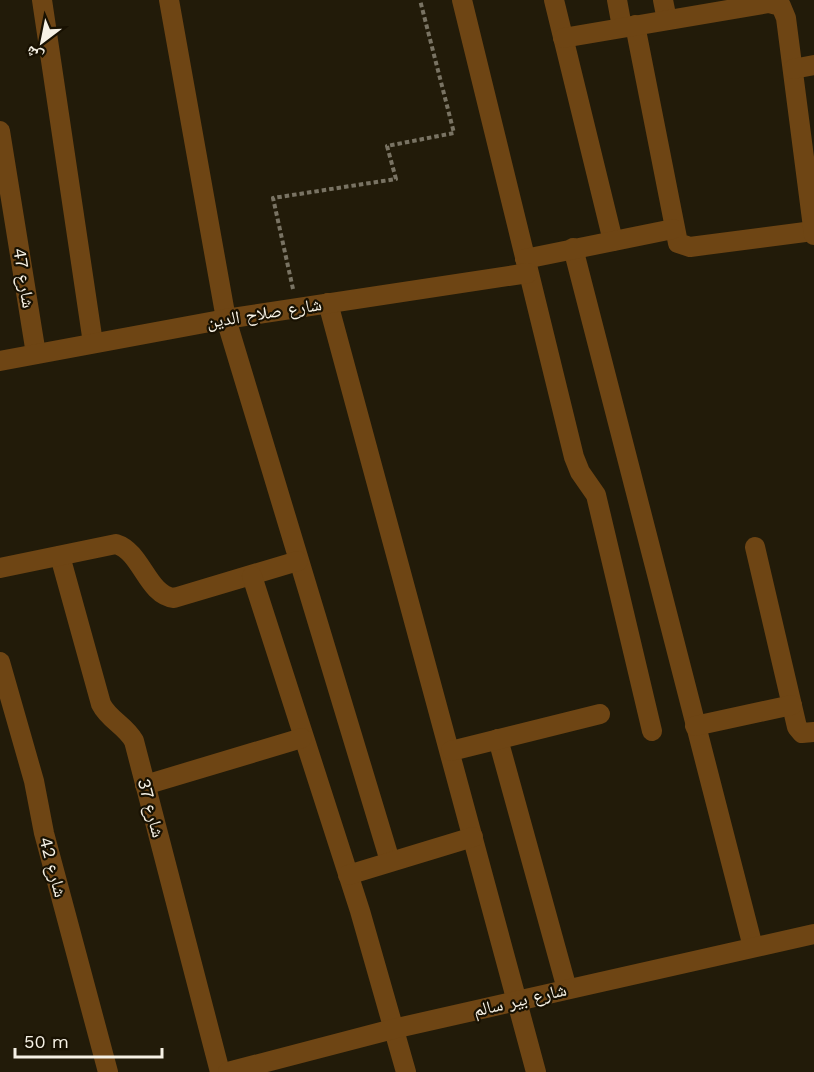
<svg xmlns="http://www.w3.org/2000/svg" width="814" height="1072" font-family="'Work Sans','Noto Naskh Arabic',sans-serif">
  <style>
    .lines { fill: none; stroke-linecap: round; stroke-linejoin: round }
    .path { stroke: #797363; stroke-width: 4; stroke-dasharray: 4.5 3; stroke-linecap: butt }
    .minor { stroke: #6e4514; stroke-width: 20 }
    .labels { text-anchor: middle; stroke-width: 4.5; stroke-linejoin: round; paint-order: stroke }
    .street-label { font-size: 18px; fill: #f6f1e5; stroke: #181102 }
  </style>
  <rect width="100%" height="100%" fill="#221b09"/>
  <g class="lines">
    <path class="path" d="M293,289L273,198L396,179L387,146L454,133L420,0"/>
    <g class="minor">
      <path d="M42,0L93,343"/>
      <path d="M169,0L226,319L390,861"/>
      <path d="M462,0L574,457L580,472L596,495L652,731"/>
      <path d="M554,0L613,241"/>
      <path d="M617,0L622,27"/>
      <path d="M663,0L667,20"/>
      <path d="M635,25L678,243L690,247L813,231"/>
      <path d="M563,38L769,3L781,6L786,18L814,235"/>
      <path d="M793,69L814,65"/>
      <path d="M0,131L36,354"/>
      <path d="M573,248L753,947"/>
      <path d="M525,259L673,229"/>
      <path d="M328,303L536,1072"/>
      <path d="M0,361L226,319L528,273"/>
      <path d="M755,547L797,727L802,733L814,732"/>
      <path d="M60,556L101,704C109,720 125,725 134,741L220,1072"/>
      <path d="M0,568L116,544C142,552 147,595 174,598L298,561"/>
      <path d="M252,576L360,911L406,1072"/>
      <path d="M0,662L34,781L44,833L108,1072"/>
      <path d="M695,726L792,705"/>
      <path d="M498,739L567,989"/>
      <path d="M451,751L600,714"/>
      <path d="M145,785L302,738"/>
      <path d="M348,875L473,837"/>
      <path d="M228,1072L393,1029L814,934"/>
    </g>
  </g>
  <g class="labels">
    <g class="street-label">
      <text transform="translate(24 278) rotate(81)" y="6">شارع 47</text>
      <text transform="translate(264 313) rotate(-9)" y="6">شارع صلاح الدين</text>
      <text transform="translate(151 808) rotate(75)" y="6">شارع 37</text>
      <text transform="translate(53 867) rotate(75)" y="6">شارع 42</text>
      <text transform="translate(520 1000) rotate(-13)" y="6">شارع بير سالم</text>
    </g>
  </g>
  <g transform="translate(42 42) rotate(212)" stroke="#181102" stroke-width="4.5" paint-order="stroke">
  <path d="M0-4.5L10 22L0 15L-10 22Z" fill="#f6f1e5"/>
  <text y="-9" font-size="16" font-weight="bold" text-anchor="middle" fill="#f6f1e5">ش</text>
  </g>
  <path d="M15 1048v9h147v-9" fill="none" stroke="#f6f1e5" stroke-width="3"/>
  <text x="24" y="1048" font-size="18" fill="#f6f1e5" stroke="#181102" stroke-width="4.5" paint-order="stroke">50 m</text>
</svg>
